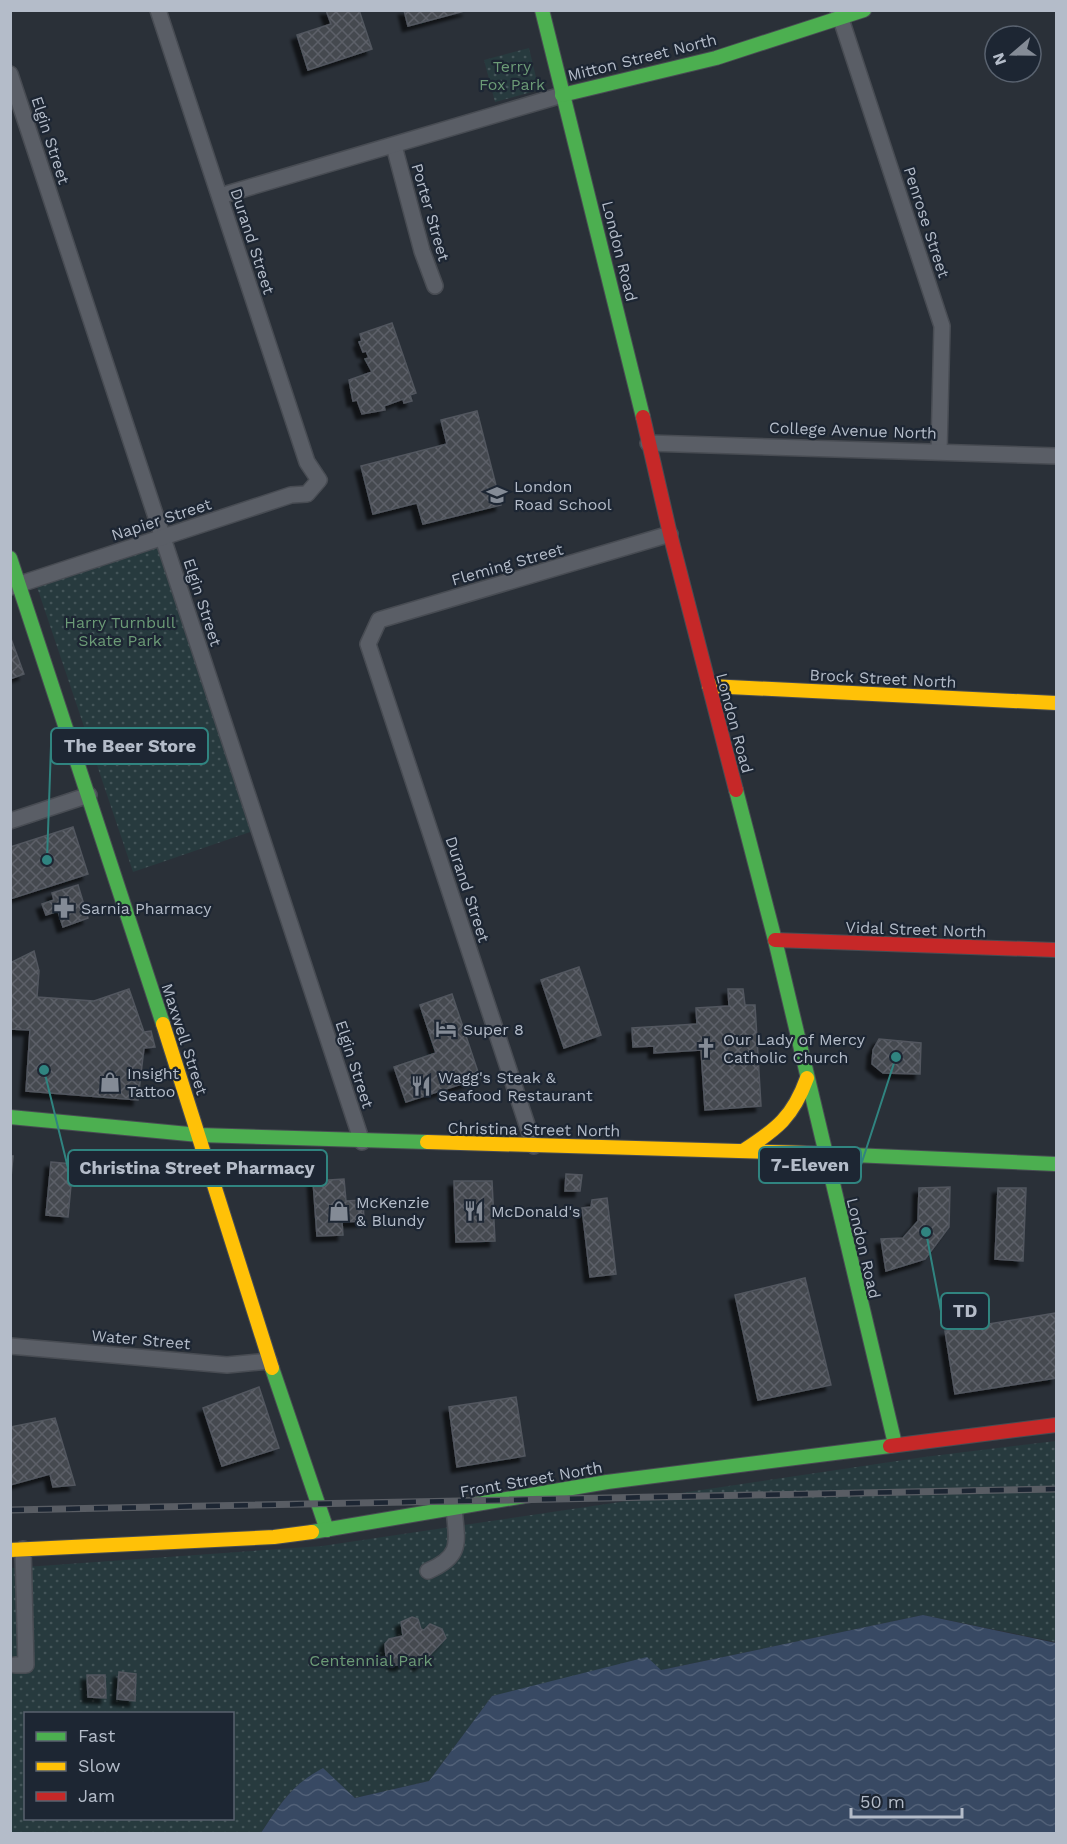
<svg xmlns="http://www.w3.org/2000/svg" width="1067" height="1844" font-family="'Work Sans',sans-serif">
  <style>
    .green { fill: url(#green-dots); fill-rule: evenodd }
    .water { fill: url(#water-waves) }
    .building { fill: url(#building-cross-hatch); stroke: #52575f; stroke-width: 1.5; filter: url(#shadow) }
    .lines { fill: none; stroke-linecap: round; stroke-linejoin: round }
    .street-casing { stroke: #484c53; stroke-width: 18 }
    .fast-casing { stroke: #484c53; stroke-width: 16 }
    .slow-casing { stroke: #484c53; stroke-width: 16 }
    .jam-casing { stroke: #484c53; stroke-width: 16 }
    .street { stroke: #5a5e66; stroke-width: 15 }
    .fast { stroke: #4caf50; stroke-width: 14 }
    .slow { stroke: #ffc107; stroke-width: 14 }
    .jam { stroke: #c62828; stroke-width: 14 }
    .rail-casing { stroke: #595d64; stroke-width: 7 }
    .rail { stroke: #1d2633; stroke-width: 4.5; stroke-dasharray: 14; stroke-linecap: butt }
    .labels { text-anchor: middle; stroke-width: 4.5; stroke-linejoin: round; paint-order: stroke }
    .street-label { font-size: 16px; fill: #b4bcc9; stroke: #1d2633 }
    .park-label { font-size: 16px; fill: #6b9a76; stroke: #1d2633 }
    .poi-label { font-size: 16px; fill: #b4bcc9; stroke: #1d2633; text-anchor: start }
    .leader { fill: none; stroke: #308480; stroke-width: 2 }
    .callout-dot { fill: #308480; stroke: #1d2633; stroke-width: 2 }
    .callout { fill: #1d2633; stroke: #308480; stroke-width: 2 }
    .callout-label { font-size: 18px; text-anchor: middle; font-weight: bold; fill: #b4bcc9 }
  </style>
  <defs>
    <pattern id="green-dots" width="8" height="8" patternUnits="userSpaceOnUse" patternTransform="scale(1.5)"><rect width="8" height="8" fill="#273a3e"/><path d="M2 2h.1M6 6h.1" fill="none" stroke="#445559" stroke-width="1.8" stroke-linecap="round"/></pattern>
    <pattern id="water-waves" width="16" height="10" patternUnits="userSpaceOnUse" patternTransform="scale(1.5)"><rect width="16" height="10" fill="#384963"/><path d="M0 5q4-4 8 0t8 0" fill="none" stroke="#526178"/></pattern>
    <pattern id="building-cross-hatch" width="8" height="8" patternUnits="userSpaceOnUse" patternTransform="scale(1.5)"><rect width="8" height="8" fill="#444950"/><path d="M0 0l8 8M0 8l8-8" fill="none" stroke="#5d6168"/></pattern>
    <filter id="shadow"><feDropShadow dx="-5.5" dy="5.5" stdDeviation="1.5" flood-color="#0009"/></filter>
  </defs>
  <rect width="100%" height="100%" fill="#2a3038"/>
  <g class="green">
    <path d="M529,48L539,90L495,102L484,60Z"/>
    <path d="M161,546L253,831L133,872L37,587Z"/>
    <path d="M1056,1441V1642L923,1615L661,1670L492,1696L429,1781L355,1798L323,1769C291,1785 280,1804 261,1833L11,1834V1568L322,1546L924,1457ZM26,1714H232V1818H26Z"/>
  </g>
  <path class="water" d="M923,1615L1056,1643V1833H261C280,1804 291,1785 323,1768L355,1798L429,1781L492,1696L647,1657L661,1670Z"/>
  <g class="building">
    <path d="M326,10H359L372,49L308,70L297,35L331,24Z"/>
    <path d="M404,10H468L408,26Z"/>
    <path d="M392,323L416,393L410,395L412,401L404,403L403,399L384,406L385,410L362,414L357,400L353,401L349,380L372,372L365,359L369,358L366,351L363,352L359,342L362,341L360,334Z"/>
    <path d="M477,411L501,505L423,524L417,503L373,514L361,466L447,444L441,420Z"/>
    <path d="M10,636L24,674L10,679Z"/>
    <path d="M73,827L88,874L10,899V847Z"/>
    <path d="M78,885L88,918L63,927L58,911L46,915L42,904L54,900L52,893Z"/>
    <path d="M34,951L39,971L37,997L94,1001L129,989L144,1032L151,1031L155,1047L144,1048L138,1100L26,1091L30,1030L10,1029V963Z"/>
    <path d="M579,967L601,1035L564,1048L541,980Z"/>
    <path d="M728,989H743L745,1005H755L761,1106L705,1110L701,1050L654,1053V1046L633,1047L632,1028L697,1024L696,1008L729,1006Z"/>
    <path d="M452,994L480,1078L406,1102L394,1067L436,1053L420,1005Z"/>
    <path d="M879,1039L921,1043L920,1074L883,1073L872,1064L873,1050Z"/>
    <path d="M10,1156H13L10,1188Z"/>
    <path d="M51,1162L73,1164L68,1217L46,1215Z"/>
    <path d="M566,1174L582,1175L580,1191H565Z"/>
    <path d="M344,1179L346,1201L363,1200L364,1221L342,1222L343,1235L317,1236L313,1181Z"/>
    <path d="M454,1181H492L495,1241L456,1242Z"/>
    <path d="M950,1187L949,1227L925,1259L886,1271L881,1239L903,1238L918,1221L919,1188Z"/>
    <path d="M998,1188H1026L1023,1261L995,1259Z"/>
    <path d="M607,1198L616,1274L590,1277L582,1208L591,1207L592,1200Z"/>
    <path d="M805,1278L831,1385L758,1400L735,1295Z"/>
    <path d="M1056,1313V1378L955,1394L945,1331Z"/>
    <path d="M259,1387L279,1448L222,1466L203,1408Z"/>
    <path d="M516,1397L525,1456L457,1467L449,1407Z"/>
    <path d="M55,1418L75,1485L53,1487L50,1474L10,1485V1427Z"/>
    <path d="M412,1617L418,1619L421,1629L424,1630L430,1624L442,1629L446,1638L419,1666L412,1657L401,1665H395L386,1657L385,1644L389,1639L403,1636L401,1622Z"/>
    <path d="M119,1672L136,1674L135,1701L117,1699Z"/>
    <path d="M87,1675H105L106,1698L88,1697Z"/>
  </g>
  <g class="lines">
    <g class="street-casing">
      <g id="street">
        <path d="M838,10L942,326L939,451"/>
        <path d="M10,74L362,1142"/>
        <path d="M394,146L422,251L435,286"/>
        <path d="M220,196L562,95"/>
        <path d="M648,443L1056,456"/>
        <path d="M11,587L291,495L307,494L319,480L307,462L158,10"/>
        <path d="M10,821L89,795"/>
        <path d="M534,1146L368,644L379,620L670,534"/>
        <path d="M10,1346L227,1365L269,1361"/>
        <path d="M428,1571C463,1556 457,1542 454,1509"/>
        <path d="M15,1665H26L23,1549"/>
      </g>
    </g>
    <g class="fast-casing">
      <g id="fast">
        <path d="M542,10L643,417"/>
        <path d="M562,95L716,58L864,10"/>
        <path d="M10,558L163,1024"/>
        <path d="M736,790L775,940L895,1444"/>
        <path d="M10,1117L199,1135L427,1142"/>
        <path d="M807,1153L1056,1164"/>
        <path d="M272,1368L327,1530"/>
        <path d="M312,1532L607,1482L890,1446"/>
      </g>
    </g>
    <g class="slow-casing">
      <g id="slow">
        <path d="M709,686L1056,703"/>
        <path d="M163,1024L272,1368"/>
        <path d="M427,1142L807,1153"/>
        <path d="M743,1151C777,1129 793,1117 807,1078"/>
        <path d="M10,1550L274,1537L312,1532"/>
      </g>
    </g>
    <g class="jam-casing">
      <g id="jam">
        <path d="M643,417L670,534L736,790"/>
        <path d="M775,940L1056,950"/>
        <path d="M890,1446L1056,1425"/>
      </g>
    </g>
    <use href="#street" class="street"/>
    <use href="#fast" class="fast"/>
    <use href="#slow" class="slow"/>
    <use href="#jam" class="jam"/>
    <g class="rail-casing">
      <path id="rail" d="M10,1510L1056,1489"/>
    </g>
    <use href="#rail" class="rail"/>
  </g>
  <defs>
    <g id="school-bare" transform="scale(1.62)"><path d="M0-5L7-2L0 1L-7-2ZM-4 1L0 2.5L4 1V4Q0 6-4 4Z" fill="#848b96" stroke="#1d2633" stroke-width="2.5" paint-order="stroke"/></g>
    <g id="pharmacy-bare" transform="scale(1.62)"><path d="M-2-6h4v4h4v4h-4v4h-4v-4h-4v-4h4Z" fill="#848b96" stroke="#1d2633" stroke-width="2.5" paint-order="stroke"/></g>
    <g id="hotel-bare" transform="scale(1.62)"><path d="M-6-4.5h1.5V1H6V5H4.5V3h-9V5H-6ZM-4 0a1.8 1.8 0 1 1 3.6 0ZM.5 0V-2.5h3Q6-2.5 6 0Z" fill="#848b96" stroke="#1d2633" stroke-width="2.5" paint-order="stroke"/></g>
    <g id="church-bare" transform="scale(1.62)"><path d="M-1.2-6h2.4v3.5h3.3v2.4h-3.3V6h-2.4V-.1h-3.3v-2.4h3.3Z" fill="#848b96" stroke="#1d2633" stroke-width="2.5" paint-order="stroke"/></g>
    <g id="shop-bare" transform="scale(1.62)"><path d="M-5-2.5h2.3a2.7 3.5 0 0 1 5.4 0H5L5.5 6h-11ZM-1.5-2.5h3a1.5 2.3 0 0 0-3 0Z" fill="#848b96" stroke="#1d2633" stroke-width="2.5" paint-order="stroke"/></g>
    <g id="restaurant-bare" transform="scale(1.62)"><path d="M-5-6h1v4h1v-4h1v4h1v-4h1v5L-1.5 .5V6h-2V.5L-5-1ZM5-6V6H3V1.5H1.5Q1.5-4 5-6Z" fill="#848b96" stroke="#1d2633" stroke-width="2.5" paint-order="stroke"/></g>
  </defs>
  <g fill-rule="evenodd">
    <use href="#school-bare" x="497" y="495"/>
    <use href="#pharmacy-bare" x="64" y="908"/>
    <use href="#hotel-bare" x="446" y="1029"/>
    <use href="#church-bare" x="706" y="1048"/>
    <use href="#shop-bare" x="110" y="1082"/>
    <use href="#restaurant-bare" x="421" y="1086"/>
    <use href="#shop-bare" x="339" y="1211"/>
    <use href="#restaurant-bare" x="474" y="1211"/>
  </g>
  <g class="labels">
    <g class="street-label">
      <text transform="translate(642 57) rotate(-14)" y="6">Mitton Street North</text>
      <text transform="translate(51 140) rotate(72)" y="6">Elgin Street</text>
      <text transform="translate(431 212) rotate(74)" y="6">Porter Street</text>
      <text transform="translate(927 222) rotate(72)" y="6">Penrose Street</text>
      <text transform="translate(253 241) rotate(72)" y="6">Durand Street</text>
      <text transform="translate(620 251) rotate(76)" y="6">London Road</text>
      <text transform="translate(853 430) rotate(2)" y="6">College Avenue North</text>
      <text transform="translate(161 519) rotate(-18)" y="6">Napier Street</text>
      <text transform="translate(507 564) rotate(-16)" y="6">Fleming Street</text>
      <text transform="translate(203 602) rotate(72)" y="6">Elgin Street</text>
      <text transform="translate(883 678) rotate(3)" y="6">Brock Street North</text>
      <text transform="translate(735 723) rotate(75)" y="6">London Road</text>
      <text transform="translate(468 889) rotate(72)" y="6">Durand Street</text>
      <text transform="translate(916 929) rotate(2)" y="6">Vidal Street North</text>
      <text transform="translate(185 1039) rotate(72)" y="6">Maxwell Street</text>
      <text transform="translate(355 1064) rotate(72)" y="6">Elgin Street</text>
      <text transform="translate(534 1129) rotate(1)" y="6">Christina Street North</text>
      <text transform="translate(864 1248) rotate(77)" y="6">London Road</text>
      <text transform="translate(141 1339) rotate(5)" y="6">Water Street</text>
      <text transform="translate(531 1479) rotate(-10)" y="6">Front Street North</text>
    </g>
    <g class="park-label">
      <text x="512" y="72">Terry<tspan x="512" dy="18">Fox Park</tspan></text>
      <text x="120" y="628">Harry Turnbull<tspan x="120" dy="18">Skate Park</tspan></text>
      <text x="371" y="1666">Centennial Park</text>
    </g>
    <g class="poi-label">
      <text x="514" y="492">London<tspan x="514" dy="18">Road School</tspan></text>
      <text x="81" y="914">Sarnia Pharmacy</text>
      <text x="463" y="1035">Super 8</text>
      <text x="723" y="1045">Our Lady of Mercy<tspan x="723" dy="18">Catholic Church</tspan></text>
      <text x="127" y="1079">Insight<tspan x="127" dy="18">Tattoo</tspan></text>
      <text x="438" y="1083">Wagg's Steak &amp;<tspan x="438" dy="18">Seafood Restaurant</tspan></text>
      <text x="356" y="1208">McKenzie<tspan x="356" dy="18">&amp; Blundy</tspan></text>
      <text x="491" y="1217">McDonald's</text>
    </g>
  </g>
  <path class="leader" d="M47 860L51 746M896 1057L861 1165M44 1070L68 1168M926 1232L941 1311"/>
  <g class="callout-dot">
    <circle cx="47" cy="860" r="6"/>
    <circle cx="896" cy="1057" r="6"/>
    <circle cx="44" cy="1070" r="6"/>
    <circle cx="926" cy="1232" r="6"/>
  </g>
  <g class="callout">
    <rect x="51" y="728" width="157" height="36" rx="6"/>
    <rect x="759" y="1147" width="102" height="36" rx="6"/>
    <rect x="68" y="1150" width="259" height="36" rx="6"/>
    <rect x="941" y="1293" width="48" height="36" rx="6"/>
  </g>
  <g class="callout-label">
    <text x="130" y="752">The Beer Store</text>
    <text x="810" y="1171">7-Eleven</text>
    <text x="197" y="1174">Christina Street Pharmacy</text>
    <text x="965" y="1317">TD</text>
  </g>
  <rect width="1067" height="1844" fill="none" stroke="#b4bcc9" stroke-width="24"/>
  <rect x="24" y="1712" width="210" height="108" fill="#1d2633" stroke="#59626f" stroke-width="1.5"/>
  <rect x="36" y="1732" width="30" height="9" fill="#4caf50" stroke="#59626f" stroke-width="1.5"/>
  <text x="78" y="1742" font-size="18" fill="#b4bcc9">Fast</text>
  <rect x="36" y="1762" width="30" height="9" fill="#ffc107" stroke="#59626f" stroke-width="1.5"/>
  <text x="78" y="1772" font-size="18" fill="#b4bcc9">Slow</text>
  <rect x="36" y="1792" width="30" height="9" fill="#c62828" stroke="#59626f" stroke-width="1.5"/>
  <text x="78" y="1802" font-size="18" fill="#b4bcc9">Jam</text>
  <g transform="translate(1013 54) rotate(250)"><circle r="28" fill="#1d2633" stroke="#59626f" stroke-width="1.5"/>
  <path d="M0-4.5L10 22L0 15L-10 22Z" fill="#848b96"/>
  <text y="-9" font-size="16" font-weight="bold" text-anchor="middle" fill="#b4bcc9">N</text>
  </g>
  <path d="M851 1808v9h111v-9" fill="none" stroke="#b4bcc9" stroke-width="3"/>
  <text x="860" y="1808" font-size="18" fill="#b4bcc9" stroke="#1d2633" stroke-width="4.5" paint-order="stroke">50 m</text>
</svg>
